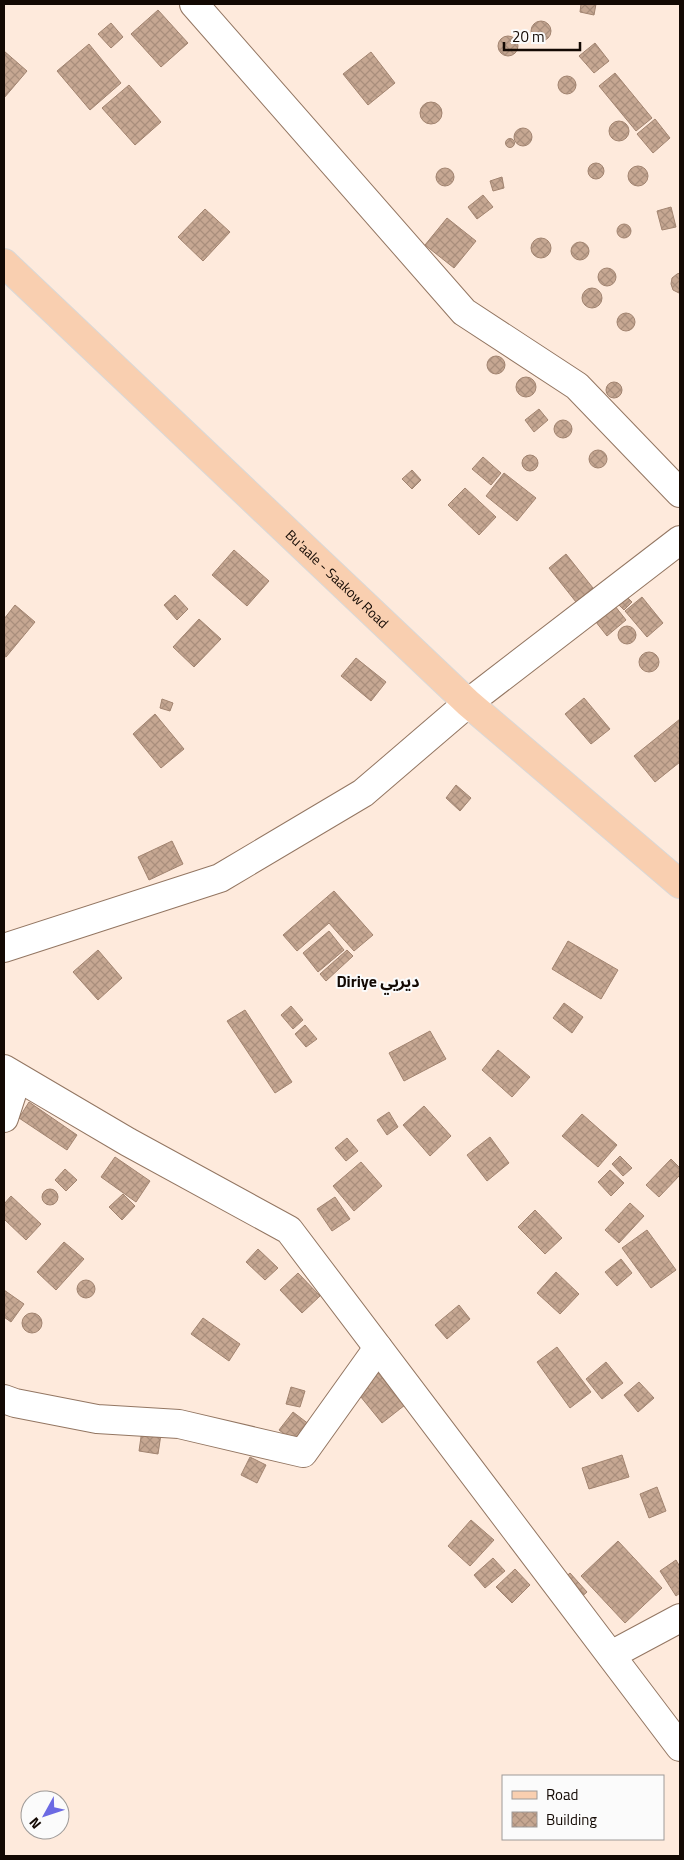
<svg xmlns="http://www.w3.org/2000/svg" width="684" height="1860" font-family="'Titillium Web','Noto Sans Arabic',sans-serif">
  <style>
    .building { fill: url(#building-cross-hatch); stroke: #a28470 }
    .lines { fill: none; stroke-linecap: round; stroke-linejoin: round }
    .minor-casing { stroke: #937662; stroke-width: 30 }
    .major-casing { stroke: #d9d8d7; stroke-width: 30 }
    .minor { stroke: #fff; stroke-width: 28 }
    .major { stroke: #f9cfb0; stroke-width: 28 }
    .labels { text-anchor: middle; stroke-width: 4; stroke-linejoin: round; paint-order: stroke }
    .street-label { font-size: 14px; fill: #130903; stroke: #fbfbfb }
    .quarter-label { font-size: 16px; font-weight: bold; fill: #130903; stroke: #fbfbfb }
  </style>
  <defs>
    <pattern id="building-cross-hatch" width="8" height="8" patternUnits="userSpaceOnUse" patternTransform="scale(1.25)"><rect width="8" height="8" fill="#c6a792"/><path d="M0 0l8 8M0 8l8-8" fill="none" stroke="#a98e7c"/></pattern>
  </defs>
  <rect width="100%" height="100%" fill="#feeadc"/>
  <g class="building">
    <path d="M581,4H596L594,15L580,12Z"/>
    <path d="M158,10L188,43L161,67L131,34Z"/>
    <circle cx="541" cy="31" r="10"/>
    <path d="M111,23L123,37L111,48L98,34Z"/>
    <circle cx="508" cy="46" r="10"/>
    <path d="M595,43L609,61L594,73L579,56Z"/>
    <path d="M89,44L121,83L90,110L57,71Z"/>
    <path d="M4,51L27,71L4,98Z"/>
    <path d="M371,52L395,83L368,105L343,74Z"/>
    <path d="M615,73L652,118L636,131L599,86Z"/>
    <circle cx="567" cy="85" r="9"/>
    <path d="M129,85L161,122L135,145L102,108Z"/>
    <circle cx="431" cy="113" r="11"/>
    <path d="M655,119L670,138L653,153L637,134Z"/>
    <circle cx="619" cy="131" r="10"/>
    <circle cx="523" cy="137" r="9"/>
    <circle cx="510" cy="143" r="4.5"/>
    <circle cx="596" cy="171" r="8"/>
    <circle cx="638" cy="176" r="10"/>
    <circle cx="445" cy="177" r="9"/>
    <path d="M502,177L504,188L493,191L490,181Z"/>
    <path d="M483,195L493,207L477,219L468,207Z"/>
    <path d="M671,207L676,227L662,230L657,211Z"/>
    <path d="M205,209L230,232L203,261L178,237Z"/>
    <path d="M447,218L476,241L454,268L425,245Z"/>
    <circle cx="624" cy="231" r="7"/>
    <circle cx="541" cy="248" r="10"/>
    <circle cx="580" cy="251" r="9"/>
    <circle cx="607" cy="277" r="9"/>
    <path d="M680,273V293H679L673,290L671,284L672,278L677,274Z"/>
    <circle cx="592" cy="298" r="10"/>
    <circle cx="626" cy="322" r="9"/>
    <circle cx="496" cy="365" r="9"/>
    <circle cx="526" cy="387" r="10"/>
    <circle cx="614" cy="390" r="8"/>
    <path d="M539,409L548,420L534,432L525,420Z"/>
    <circle cx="563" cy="429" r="9"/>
    <circle cx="598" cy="459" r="9"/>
    <circle cx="530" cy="463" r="8"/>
    <path d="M483,457L501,473L491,485L472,469Z"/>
    <path d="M412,470L421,480L412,489L402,479Z"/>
    <path d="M504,473L536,498L517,521L486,496Z"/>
    <path d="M465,488L496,517L479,535L448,505Z"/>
    <path d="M234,550L269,581L247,606L212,575Z"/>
    <path d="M566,554L593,588L576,602L549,568Z"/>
    <path d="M175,595L188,609L177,620L164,605Z"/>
    <path d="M626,596L632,602L624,610L618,604Z"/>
    <path d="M642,597L663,623L647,637L625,611Z"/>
    <path d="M611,601L626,620L607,636L592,617Z"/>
    <path d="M15,605L35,622L6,657L4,656V619Z"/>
    <path d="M199,619L221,639L194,667L173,647Z"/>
    <circle cx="627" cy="635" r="9"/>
    <circle cx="649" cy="662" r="10"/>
    <path d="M356,658L386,682L371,701L341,676Z"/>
    <path d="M584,698L610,729L591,744L565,714Z"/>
    <path d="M162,699L173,703L170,711L160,708Z"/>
    <path d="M155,714L184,749L161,768L133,734Z"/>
    <path d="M680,719V762L655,782L634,756Z"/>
    <path d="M456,785L471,798L460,811L446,798Z"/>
    <path d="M172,841L183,864L149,880L138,857Z"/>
    <path d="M334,891L373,935L354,951L329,923L297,951L283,935Z"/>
    <path d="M329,931L344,950L318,972L303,953Z"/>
    <path d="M568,941L618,970L601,999L552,969Z"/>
    <path d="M98,950L122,978L98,1000L73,972Z"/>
    <path d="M347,950L353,956L326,981L320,974Z"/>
    <path d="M564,1003L583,1017L572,1033L553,1018Z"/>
    <path d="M291,1006L303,1020L293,1029L281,1015Z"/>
    <path d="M245,1010L292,1082L275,1093L227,1021Z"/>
    <path d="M305,1025L317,1039L306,1047L295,1034Z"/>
    <path d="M430,1031L446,1059L404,1081L389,1053Z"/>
    <path d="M498,1050L530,1077L512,1097L482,1070Z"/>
    <path d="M29,1102L77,1135L67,1150L19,1118Z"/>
    <path d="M424,1106L451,1136L430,1156L403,1125Z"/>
    <path d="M389,1112L398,1127L387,1135L377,1120Z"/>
    <path d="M582,1114L617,1145L598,1167L562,1136Z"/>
    <path d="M490,1137L509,1163L487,1181L467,1155Z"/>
    <path d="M347,1138L358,1151L346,1161L335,1148Z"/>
    <path d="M620,1156L632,1168L623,1176L612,1164Z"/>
    <path d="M115,1157L150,1181L136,1202L101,1177Z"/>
    <path d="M671,1159L680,1168V1175L659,1197L646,1185Z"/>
    <path d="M361,1162L382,1186L354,1211L333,1186Z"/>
    <path d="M65,1169L77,1180L66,1191L55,1180Z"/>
    <path d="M610,1170L624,1183L611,1196L598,1182Z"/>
    <circle cx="50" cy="1197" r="8"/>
    <path d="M123,1194L135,1206L122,1220L109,1207Z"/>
    <path d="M11,1196L41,1224L26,1240L4,1219V1204Z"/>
    <path d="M335,1197L350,1219L332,1231L317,1209Z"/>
    <path d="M630,1203L644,1216L619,1243L605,1230Z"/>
    <path d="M535,1210L562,1238L545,1254L518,1227Z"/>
    <path d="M647,1230L676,1270L651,1288L622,1248Z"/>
    <path d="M64,1242L84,1259L56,1290L37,1272Z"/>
    <path d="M258,1249L278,1268L265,1280L246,1262Z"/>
    <path d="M621,1259L632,1273L617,1286L605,1272Z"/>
    <path d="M556,1272L579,1294L560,1314L537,1293Z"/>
    <path d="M298,1273L320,1296L302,1313L280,1290Z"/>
    <circle cx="86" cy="1289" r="9"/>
    <path d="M4,1290L24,1304L11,1322L4,1317Z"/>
    <path d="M459,1305L470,1319L447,1339L435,1325Z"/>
    <circle cx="32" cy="1323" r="10"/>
    <path d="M203,1318L240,1344L229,1361L191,1334Z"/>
    <path d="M557,1347L591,1392L570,1408L537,1362Z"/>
    <path d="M606,1362L623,1383L602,1399L586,1379Z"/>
    <path d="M378,1373L405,1405L382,1423L356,1391Z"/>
    <path d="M639,1382L654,1398L638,1412L624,1395Z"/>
    <path d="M291,1387L305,1391L300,1407L286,1404Z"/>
    <path d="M293,1412L314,1428L300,1446L279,1430Z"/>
    <path d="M142,1430L161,1434L158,1454L139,1451Z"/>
    <path d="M622,1455L629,1477L589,1489L582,1468Z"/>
    <path d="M250,1457L266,1465L257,1483L241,1475Z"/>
    <path d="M657,1487L666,1511L649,1518L640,1494Z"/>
    <path d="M471,1520L494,1540L470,1566L448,1546Z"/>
    <path d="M618,1541L662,1588L625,1623L581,1576Z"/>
    <path d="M493,1558L505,1571L485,1588L474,1575Z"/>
    <path d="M676,1560L680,1567V1593L676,1596L660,1571Z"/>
    <path d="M515,1569L530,1585L512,1603L496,1587Z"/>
    <path d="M570,1573L587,1592L577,1601L560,1582Z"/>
  </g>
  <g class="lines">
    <g class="minor-casing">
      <g id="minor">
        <path d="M194,4L464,312L577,386L680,493"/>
        <path d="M4,948L220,878L363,793L468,703L680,540"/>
        <path d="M4,1069L128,1142L289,1230L680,1747"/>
        <path d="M4,1118L17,1078"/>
        <path d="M4,1399L15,1403L97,1419L179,1424L303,1453L378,1348"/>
        <path d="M611,1655L680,1618"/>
      </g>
    </g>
    <g class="major-casing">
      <g id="major">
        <path id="s1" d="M4,263L468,703L680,884"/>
      </g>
    </g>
    <use href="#minor" class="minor"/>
    <use href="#major" class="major"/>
  </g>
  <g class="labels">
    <g class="street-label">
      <text dy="5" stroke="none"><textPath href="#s1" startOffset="459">Bu'aale - Saakow Road</textPath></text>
    </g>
    <g class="quarter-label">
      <text x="378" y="987">Diriye ديريي</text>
    </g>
  </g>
  <rect width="684" height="1860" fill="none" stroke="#130903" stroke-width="10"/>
  <rect x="502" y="1775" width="162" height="65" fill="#fbfbfb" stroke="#9e9a98"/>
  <rect x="512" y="1791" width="25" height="8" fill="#f9cfb0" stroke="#9e9a98"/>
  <text x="546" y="1800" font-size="15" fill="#130903">Road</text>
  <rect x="512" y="1812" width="25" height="15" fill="url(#building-cross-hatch)" stroke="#9e9a98"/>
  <text x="546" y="1825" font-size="15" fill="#130903">Building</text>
  <g transform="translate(45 1815) rotate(230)"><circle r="24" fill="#fbfbfb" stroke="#9e9a98"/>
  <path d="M0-4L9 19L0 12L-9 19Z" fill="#6c6ae3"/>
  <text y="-8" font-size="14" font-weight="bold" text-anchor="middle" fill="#130903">N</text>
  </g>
  <path d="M504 42v8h76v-8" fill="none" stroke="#130903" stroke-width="2.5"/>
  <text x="512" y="42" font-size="15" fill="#130903" stroke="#fbfbfb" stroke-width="4" paint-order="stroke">20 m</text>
</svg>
